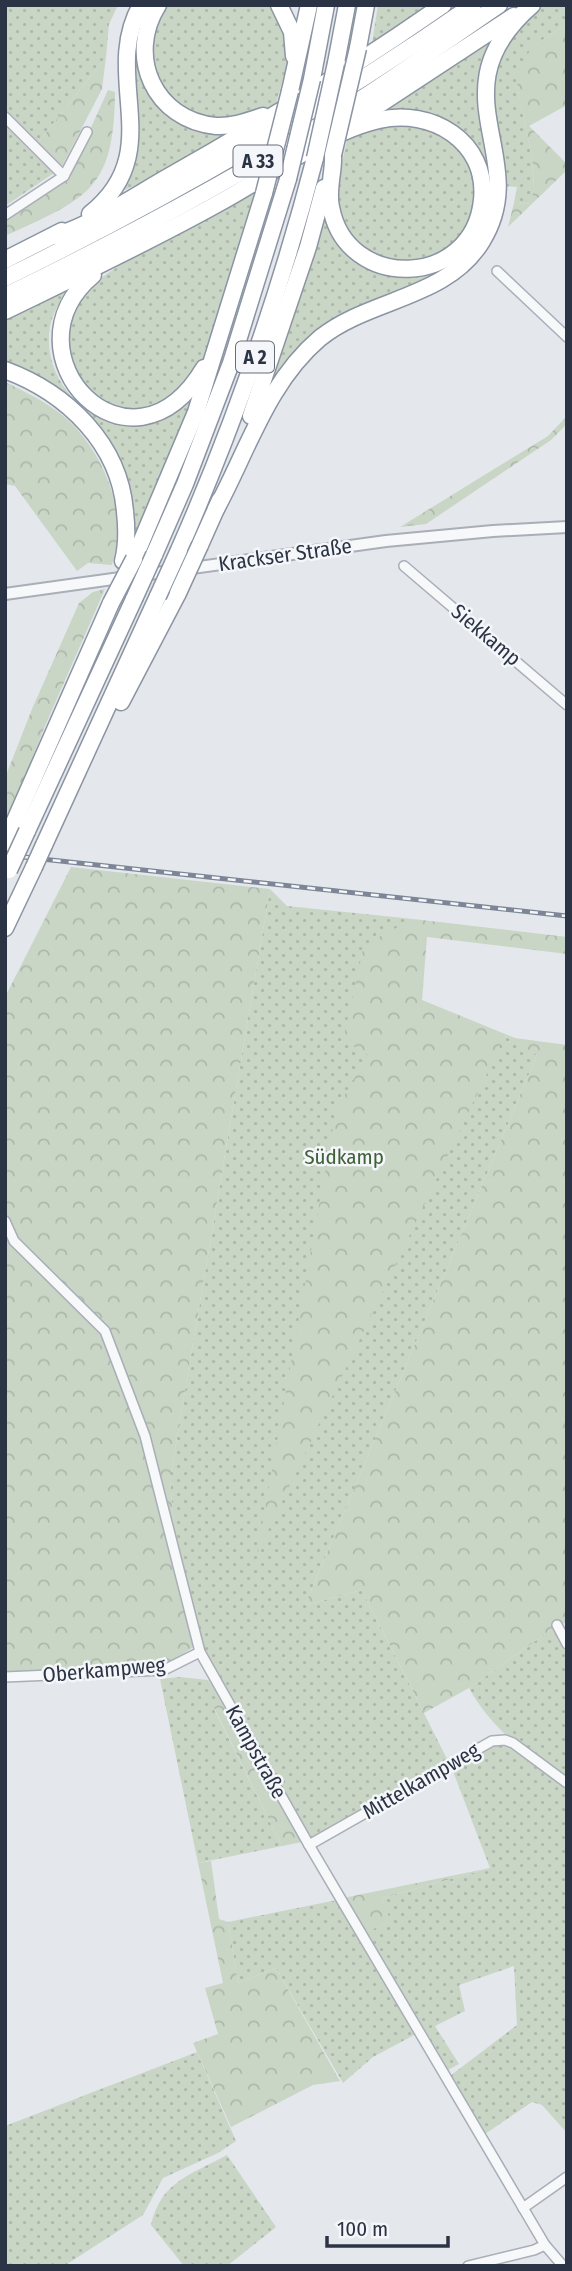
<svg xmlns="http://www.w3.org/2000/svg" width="572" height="2271" font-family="'Fira Sans Condensed',sans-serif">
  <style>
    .grass { fill: url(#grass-dots) }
    .forest { fill: url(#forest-crowns) }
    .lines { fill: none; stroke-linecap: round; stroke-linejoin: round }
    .minor-casing { stroke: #a9aeb7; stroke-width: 12 }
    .tertiary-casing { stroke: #a9aeb7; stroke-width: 14 }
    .motorway-casing { stroke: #8b94a3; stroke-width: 19 }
    .minor { stroke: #f7f8fa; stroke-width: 9 }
    .tertiary { stroke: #f7f8fa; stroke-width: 10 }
    .motorway { stroke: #fff; stroke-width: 16 }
    .rail-casing { stroke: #7d8696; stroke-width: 5 }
    .rail { stroke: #f4f6f9; stroke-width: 2.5; stroke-dasharray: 8; stroke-linecap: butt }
    .motorway-bridge-casing { stroke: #8b94a3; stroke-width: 19; stroke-linecap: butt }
    .motorway-bridge { stroke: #fff; stroke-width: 16 }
    .labels { text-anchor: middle; stroke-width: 5; stroke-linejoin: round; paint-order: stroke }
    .shield { fill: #f4f6f9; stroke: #676e7b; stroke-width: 2 }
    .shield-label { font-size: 19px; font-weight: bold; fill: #2b3445 }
    .street-label { font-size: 21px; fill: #2b3445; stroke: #f4f6f9 }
    .park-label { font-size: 21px; fill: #3f6138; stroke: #f4f6f9 }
  </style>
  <defs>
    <pattern id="grass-dots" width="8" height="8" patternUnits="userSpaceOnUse" patternTransform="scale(1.75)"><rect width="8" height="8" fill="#c9d6c5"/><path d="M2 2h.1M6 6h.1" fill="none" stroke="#adb8ab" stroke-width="1.8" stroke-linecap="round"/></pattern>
    <pattern id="forest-crowns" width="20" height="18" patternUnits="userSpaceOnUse" patternTransform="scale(1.75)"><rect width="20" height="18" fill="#c9d6c5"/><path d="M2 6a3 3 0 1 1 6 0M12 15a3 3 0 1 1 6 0" fill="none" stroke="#adb8ab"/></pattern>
  </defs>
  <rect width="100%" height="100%" fill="#e4e7ec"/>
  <g class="grass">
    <path d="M5,5H118L109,24L106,57L37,144L5,111Z"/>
    <path d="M146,5H151C137,44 133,54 150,94L233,133L151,179L117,193L132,53Z"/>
    <path d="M165,5H272L288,41L287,65L276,104C231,130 167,124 153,66C151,54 147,41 152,29C155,21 161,13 165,5Z"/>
    <path d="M378,5H427L372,43Z"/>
    <path d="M542,5H567V24L533,46L517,85L532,158L534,188L532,204L514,203L517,187L503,186L491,77L498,57L529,16Z"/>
    <path d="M493,37L482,60L478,87L479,116L491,168L493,199L486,209L466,138L372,116Z"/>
    <path d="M400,122C413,125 431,127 441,134C487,162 487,227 440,253C427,260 419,264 405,263C399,263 389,265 383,263C378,261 371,254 366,250C327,221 338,177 348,137L358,131Z"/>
    <path d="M5,124L54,173L5,206Z"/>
    <path d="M256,192L212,339L203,360L190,380L176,395L142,411L104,409L63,358L68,310L92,284L120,265Z"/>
    <path d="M326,210L377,270L459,258L436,275L296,353L270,386Z"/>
    <path d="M73,285C64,296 55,308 51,322C37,381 96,440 155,420C171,414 183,403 195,392L132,549L108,443L5,365V317Z"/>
    <path d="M270,889L287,906L413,919L409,922L401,1027L504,1036L510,1039L537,1042L533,1052L537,1055L305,1605L362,1590L449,1763L311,1843L200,1642L176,1548L170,1479Z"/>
    <path d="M555,1627L567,1649V1779C527,1756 491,1728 469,1688Z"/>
    <path d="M180,1677L208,1680L224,1700L214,1709L282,1846L198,1863L160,1679Z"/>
    <path d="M497,1739L539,1769L567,1786V2133L542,2105L532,2102L485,2134L450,2076L517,2025L514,1966L459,1985L465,2011L435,2026L459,2064L448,2070L365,1932L390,1922L382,1898L490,1868L451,1766Z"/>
    <path d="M337,1900L416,2034L373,2057L343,2083L276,1968L238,1983L228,1922Z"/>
    <path d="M197,2052L236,2141L218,2153L163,2178L143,2215L64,2266H5V2126Z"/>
    <path d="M227,2155L276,2227L227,2266H184L151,2225C161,2181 191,2175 227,2155Z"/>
  </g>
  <g class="forest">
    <path d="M567,24V105L529,126L567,164V170L508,227L514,203L531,204L534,188L532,158L517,86L522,63L533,46Z"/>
    <path d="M106,57L102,89L61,168L37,144Z"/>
    <path d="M108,90L115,92C114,190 88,198 5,236V220L68,178Z"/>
    <path d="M5,382C24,391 44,401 61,414C95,441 122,495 117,538C117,547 114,556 112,565L88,563L77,571L15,486L5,484Z"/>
    <path d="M567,416V424L551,440L426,524L400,527L548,436Z"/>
    <path d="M105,589L45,726L5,828V778L32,709L79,603L93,592Z"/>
    <path d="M71,867L270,889L170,1479L175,1535L148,1434L107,1328L17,1239L5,1212V997Z"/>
    <path d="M413,919L567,937V954L427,937L422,1000L515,1038L567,1045V1622L555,1627L469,1688L424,1713L362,1590L305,1605L537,1055L505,1036L257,1554L336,1110L368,1055L343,1040L364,945Z"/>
    <path d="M5,1231L101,1332L140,1434L193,1647L166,1666L5,1672Z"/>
    <path d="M224,1700L302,1842L282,1846L214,1708Z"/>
    <path d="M211,1861L219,1919L228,1922L238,1983L276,1968L340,2081L313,2085L231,2127L193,2043L218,2034L205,1988L223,1983L198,1863Z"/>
    <path d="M490,1868L382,1898L391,1922L365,1932L343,1898Z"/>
  </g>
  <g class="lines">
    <g class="minor-casing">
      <g id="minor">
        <path d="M5,117L64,176"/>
        <path d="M5,215L64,176L87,132"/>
        <path d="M497,271L567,337"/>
        <path d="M404,566L567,705"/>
        <path d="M5,1221L14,1241L105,1331L145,1436L200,1652L309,1845L545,2245L563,2266"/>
        <path d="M557,1625L567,1644"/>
        <path d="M5,1677L164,1670L200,1652"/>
        <path d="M309,1845L492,1741L505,1740L513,1743L567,1783"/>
        <path d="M523,2208L567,2177"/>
        <path d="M468,2266L534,2250L545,2245"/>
      </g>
    </g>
    <g class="tertiary-casing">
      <path id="tertiary" d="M5,594L386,541L493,531L567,527"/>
    </g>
    <g class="motorway-casing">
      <g id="motorway">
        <path d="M158,5C126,56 154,120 216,126C232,127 248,121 263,116"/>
        <path d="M279,5L292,32L294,56"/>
        <path d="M358,48L366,5"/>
        <path d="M336,63L347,5"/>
        <path d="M312,79L326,5"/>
        <path d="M290,91L309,5"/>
        <path d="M351,123L514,16"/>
        <path d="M90,214C169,151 100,77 141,5"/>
        <path d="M55,236C93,224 133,197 168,177C262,124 354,67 443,5"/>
        <path d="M5,260L62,231"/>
        <path d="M93,275C0,353 130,492 204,368"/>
        <path d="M5,278C169,198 323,109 473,5"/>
        <path d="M5,296C126,237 246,174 358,101C406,70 452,37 499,5"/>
        <path d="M5,311C77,276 149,242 219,203C266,178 328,131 379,120C431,108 488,141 482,200C473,289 346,292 331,207C327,190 334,172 333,155"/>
        <path d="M5,370C67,393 120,444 125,512C127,529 127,545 123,561"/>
        <path d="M251,416L308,247L324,188"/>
        <path d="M216,509C248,450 267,383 320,338C370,298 447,299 482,241C534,157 432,92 532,5"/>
        <path d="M200,545L220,500"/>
        <path d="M179,550C235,423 280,292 315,158"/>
        <path d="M154,555L185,484L231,363L288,179"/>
        <path d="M134,559L196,412L264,193"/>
        <path d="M121,702L178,593"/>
        <path d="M27,831L134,599"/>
        <path d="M5,843L111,603"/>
        <path d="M44,845L158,596"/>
        <path d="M5,928L34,867"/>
      </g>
    </g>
    <use href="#minor" class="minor"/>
    <use href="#tertiary" class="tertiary"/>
    <use href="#motorway" class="motorway"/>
    <g class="rail-casing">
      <path id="rail" d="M5,855L567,916"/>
    </g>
    <use href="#rail" class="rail"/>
    <g class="motorway-bridge-casing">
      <g id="motorway-bridge">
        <path d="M333,155L358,48"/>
        <path d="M315,158L336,63"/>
        <path d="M288,179L312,79"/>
        <path d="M264,193L290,91"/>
        <path d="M178,593L200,545"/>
        <path d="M158,596L179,550"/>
        <path d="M134,599L154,555"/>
        <path d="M111,603L134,559"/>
        <path d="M34,867L44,845"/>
        <path d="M9,870L27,831"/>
      </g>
    </g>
    <use href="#motorway-bridge" class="motorway-bridge"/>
  </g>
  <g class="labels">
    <g class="shield">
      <rect x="233.5" y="145.5" width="49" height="31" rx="5"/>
      <rect x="236" y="341.5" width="38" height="31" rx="5"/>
    </g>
    <g class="shield-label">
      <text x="258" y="168">A 33</text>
      <text x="255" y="364">A 2</text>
    </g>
    <g class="street-label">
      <text transform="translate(285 555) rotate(-8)" y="7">Krackser Straße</text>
      <text transform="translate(486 635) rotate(40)" y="7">Siekkamp</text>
      <text transform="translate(104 1670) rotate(-5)" y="7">Oberkampweg</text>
      <text transform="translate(256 1752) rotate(61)" y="7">Kampstraße</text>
      <text transform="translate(421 1781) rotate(-30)" y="7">Mittelkampweg</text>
    </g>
    <g class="park-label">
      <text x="344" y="1164">Südkamp</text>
    </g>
  </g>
  <rect width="572" height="2271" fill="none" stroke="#2b3445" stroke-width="14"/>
  <path d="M327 2236v10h121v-10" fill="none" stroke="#2b3445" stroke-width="3.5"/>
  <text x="337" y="2236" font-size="21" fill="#2b3445" stroke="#f4f6f9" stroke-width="5" paint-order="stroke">100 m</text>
</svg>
